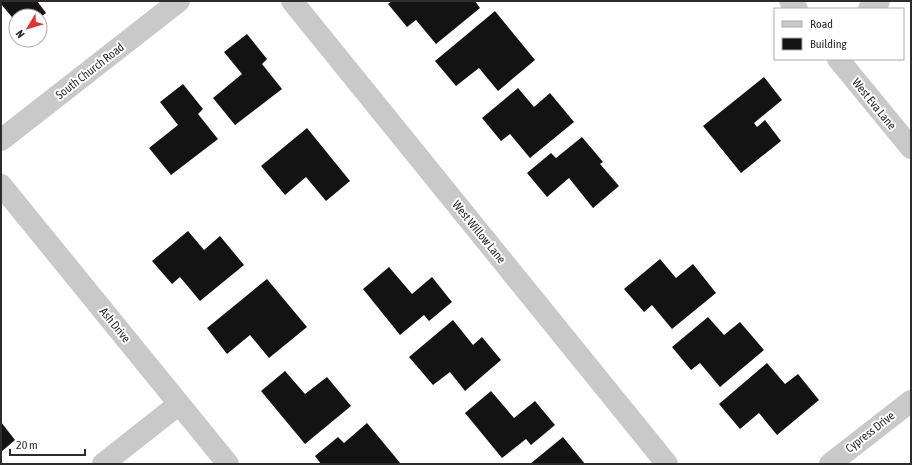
<svg xmlns="http://www.w3.org/2000/svg" width="912" height="465" font-family="'Asap Condensed',sans-serif">
  <style>
    .building { fill: #131313 }
    .lines { fill: none; stroke-linecap: round; stroke-linejoin: round }
    .street { stroke: #c9c9c9; stroke-width: 22 }
    .labels { text-anchor: middle; stroke-width: 4; stroke-linejoin: round; paint-order: stroke }
    .street-label { font-size: 12px; fill: #2c2c2c; stroke: #fff }
  </style>
  <rect width="100%" height="100%" fill="#fff"/>
  <g class="building">
    <path d="M1,1H37L46,13L40,18V16H16V22L1,4Z"/>
    <path d="M392,1H475L480,8L436,44L416,20L407,27L388,4Z"/>
    <path d="M495,11L535,60L498,91L479,68L456,86L435,61Z"/>
    <path d="M247,34L267,59L262,64L282,89L235,125L213,98L242,74L224,52Z"/>
    <path d="M764,77L782,100L754,123L757,127L765,120L781,141L741,173L703,126Z"/>
    <path d="M183,84L203,109L198,114L218,139L171,175L149,148L178,125L160,102Z"/>
    <path d="M518,88L534,107L550,93L574,122L530,158L510,134L501,141L482,118Z"/>
    <path d="M307,128L350,181L326,201L306,177L285,195L261,166Z"/>
    <path d="M582,137L603,162L600,164L619,186L593,208L569,178L547,197L527,173L551,153L556,158Z"/>
    <path d="M188,231L204,250L220,236L244,265L200,301L180,277L172,284L152,261Z"/>
    <path d="M660,259L676,278L693,264L716,293L672,329L652,305L644,312L624,289Z"/>
    <path d="M389,267L412,294L432,277L452,302L429,321L424,315L400,335L363,289Z"/>
    <path d="M267,279L307,327L269,358L250,335L227,354L207,328Z"/>
    <path d="M708,317L724,335L740,322L764,350L720,387L700,363L691,370L672,347Z"/>
    <path d="M453,320L473,345L482,337L501,360L465,391L450,372L433,385L409,357Z"/>
    <path d="M767,363L785,384L798,374L819,400L777,435L759,413L740,429L719,404Z"/>
    <path d="M285,371L305,394L327,377L351,406L305,444L261,391Z"/>
    <path d="M491,391L514,418L535,401L555,425L531,445L526,439L502,458L465,413Z"/>
    <path d="M1,422L15,440L1,452Z"/>
    <path d="M367,423L401,464H321L315,456L338,437L344,443Z"/>
    <path d="M563,437L585,464H530Z"/>
  </g>
  <g class="lines">
    <g class="street">
      <path d="M292,1L667,464"/>
      <path d="M790,1L797,9"/>
      <path d="M869,9L879,1"/>
      <path d="M838,59L911,148"/>
      <path d="M1,140L179,1"/>
      <path d="M1,185L228,464"/>
      <path d="M103,464L179,404"/>
      <path d="M830,464L911,401"/>
    </g>
  </g>
  <g class="labels">
    <g class="street-label">
      <text transform="translate(90 71) rotate(-38)" y="4">South Church Road</text>
      <text transform="translate(874 104) rotate(51)" y="4">West Eva Lane</text>
      <text transform="translate(479 232) rotate(51)" y="4">West Willow Lane</text>
      <text transform="translate(115 325) rotate(51)" y="4">Ash Drive</text>
      <text transform="translate(870 432) rotate(-38)" y="4">Cypress Drive</text>
    </g>
  </g>
  <rect width="912" height="465" fill="none" stroke="#2c2c2c" stroke-width="4"/>
  <rect x="774" y="8" width="130" height="52" fill="#ffffff" stroke="#ababab"/>
  <rect x="782" y="21" width="20" height="6" fill="#c9c9c9" stroke="#ababab"/>
  <text x="810" y="28" font-size="12" fill="#2c2c2c">Road</text>
  <rect x="782" y="38" width="20" height="12" fill="#131313" stroke="#ababab"/>
  <text x="810" y="48" font-size="12" fill="#2c2c2c">Building</text>
  <g transform="translate(28 28) rotate(232)"><circle r="19" fill="#ffffff" stroke="#ababab"/>
  <path d="M0-3L7 15L0 10L-7 15Z" fill="#df3338"/>
  <text y="-6" font-size="11" font-weight="bold" text-anchor="middle" fill="#2c2c2c">N</text>
  </g>
  <path d="M10 449v6h75v-6" fill="none" stroke="#2c2c2c" stroke-width="2"/>
  <text x="16" y="449" font-size="12" fill="#2c2c2c" stroke="#ffffff" stroke-width="3" paint-order="stroke">20 m</text>
</svg>
